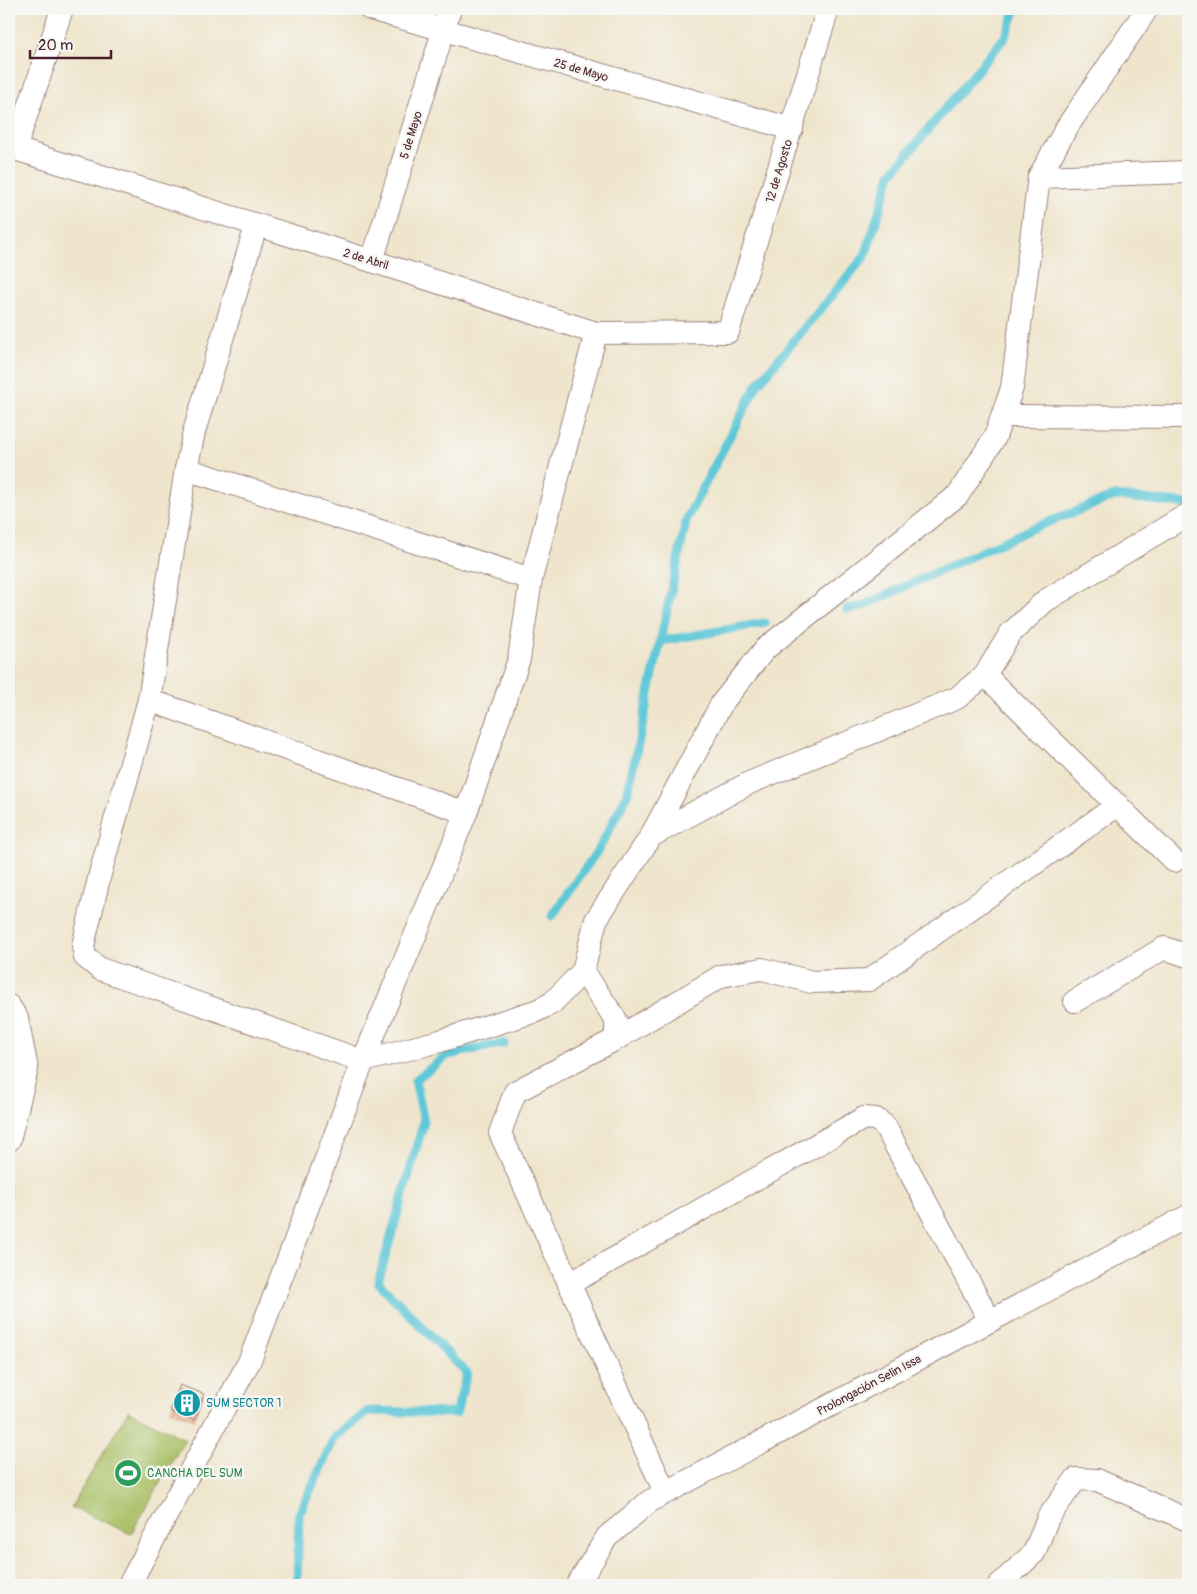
<svg xmlns="http://www.w3.org/2000/svg" width="1197" height="1594" font-family="Pangolin,sans-serif">
  <style>
    .pitch { fill: #a9c065; stroke: #7a7048 }
    .lines { fill: none; stroke-linecap: round; stroke-linejoin: round }
    .stream { stroke: #5ec8d8; stroke-width: 9 }
    .building { fill: url(#building-cross-hatch) }
    .minor-casing { stroke: #9c827c; stroke-width: 24 }
    .minor { stroke: #fff; stroke-width: 22 }
    .labels { text-anchor: middle; stroke-width: 5; stroke-linejoin: round; paint-order: stroke }
    .street-label { font-size: 12px; fill: #4a1f2b; stroke: #f6f6f2 }
    .culture-label { font-size: 12px; fill: #0d838f; stroke: #f6f6f2; text-anchor: start }
    .leisure-label { font-size: 12px; fill: #27864d; stroke: #f6f6f2; text-anchor: start }
  </style>
  <defs>
    <pattern id="building-cross-hatch" width="8" height="8" patternUnits="userSpaceOnUse" patternTransform="scale(1.25)"><rect width="8" height="8" fill="#e6a578"/><path d="M0 0l8 8M0 8l8-8" fill="none" stroke="#bc8663"/></pattern>
  </defs>
  <rect width="100%" height="100%" fill="#f6f6f2"/>
  <filter id="ink" filterUnits="userSpaceOnUse"><feTurbulence type="fractalNoise" baseFrequency=".02" numOctaves="2"/><feDisplacementMap in="SourceGraphic" scale="10" xChannelSelector="R" yChannelSelector="G"/><feConvolveMatrix kernelMatrix="1 2 1 2 8 2 1 2 1" color-interpolation-filters="sRGB"/></filter>
  <filter id="wash" filterUnits="userSpaceOnUse"><feTurbulence type="fractalNoise" baseFrequency=".0096" numOctaves="4" result="noise"/><feDisplacementMap in="SourceGraphic" scale="20" xChannelSelector="R" yChannelSelector="G"/><feGaussianBlur stdDeviation="1.12" result="paint"/><feColorMatrix in="noise" values="0 0 0 0 0 0 0 0 0 0 0 0 0 0 0 0 0 1.4 0 .05"/><feComposite in="paint" operator="in"/></filter>
  <g filter="url(#wash)">
    <rect width="100%" height="100%" fill="#efe5cc"/>
    <path class="pitch" d="M128,1411L185,1439L131,1534L71,1507Z"/>
    <g class="lines">
      <g class="stream">
        <path d="M847,609L860,607L1031,529L1115,496L1188,504"/>
        <path d="M661,641L765,623"/>
        <path d="M552,916L600,847L627,795L687,518L757,385L865,256L891,174L1005,37L1016,9"/>
        <path d="M297,1585L299,1514L335,1437L368,1411L456,1413L467,1373L378,1282L424,1121L415,1080L448,1055L504,1043"/>
      </g>
    </g>
    <g id="blocks">
      <path class="building" d="M180,1385L204,1394L195,1420L170,1411Z"/>
    </g>
  </g>
  <g filter="url(#ink)">
    <use href="#blocks" fill-opacity="0" stroke="#9c827c" stroke-width="1"/>
    <g class="lines">
      <g class="minor-casing">
        <g id="minor">
          <path d="M370,9L792,129"/>
          <path d="M9,147L372,261L596,333L728,332L828,9"/>
          <path d="M15,149L62,9"/>
          <path d="M1039,177L1188,172"/>
          <path d="M256,226L194,432L186,469L149,700L100,874L83,946L85,957L100,969L363,1061L440,1041L536,1011L552,1003L583,971L596,920L651,836L722,703L765,649L958,495L995,437L1012,388L1039,177L1067,127L1147,9"/>
          <path d="M372,261L450,9"/>
          <path d="M1002,416L1188,417"/>
          <path d="M186,469L531,579"/>
          <path d="M985,675L1174,861"/>
          <path d="M149,700L466,813"/>
          <path d="M651,836L749,783L957,698L985,675L1010,634L1045,601L1185,516"/>
          <path d="M583,971L616,1020V1039L515,1092L500,1133L665,1492"/>
          <path d="M1075,1001L1164,948L1188,956"/>
          <path d="M9,1006L17,1018L27,1069L9,1140"/>
          <path d="M616,1039L721,976L762,969L812,982L869,980L1118,805"/>
          <path d="M569,1284L864,1118L876,1119L885,1126L990,1321"/>
          <path d="M129,1585L250,1360L363,1061L466,813L519,659L531,579L596,333"/>
          <path d="M577,1585L607,1537L650,1501L1188,1216"/>
          <path d="M999,1585L1034,1553L1048,1518L1076,1479L1097,1480L1188,1520"/>
        </g>
      </g>
      <use href="#minor" class="minor"/>
    </g>
  </g>
  <defs>
    <g id="building-disc" transform="scale(1.4375)"><circle r="9.5" fill="#0f9aa8" stroke="#f6f6f2"/><path d="M-4-6H4V6H1V3H-1V6H-4ZM-2.5-4.3h1.7v1.8h-1.7ZM.8-4.3h1.7v1.8H.8ZM-2.5-1h1.7V.8h-1.7ZM.8-1h1.7V.8H.8Z" fill="#fff"/></g>
    <g id="stadium-disc" transform="scale(1.4375)"><circle r="9.5" fill="#2e9e5b" stroke="#f6f6f2"/><path d="M0-5a6.5 5 0 1 0 0 10a6.5 5 0 1 0 0-10ZM-3.5-1.8h7v3.6h-7Z" fill="#fff"/></g>
  </defs>
  <g fill-rule="evenodd">
    <use href="#building-disc" x="187" y="1403"/>
    <use href="#stadium-disc" x="128" y="1473"/>
  </g>
  <g class="labels">
    <g class="street-label">
      <text transform="translate(581 70) rotate(16)" y="4">25 de Mayo</text>
      <text transform="translate(411 135) rotate(-73)" y="4">5 de Mayo</text>
      <text transform="translate(779 171) rotate(-73)" y="4">12 de Agosto</text>
      <text transform="translate(366 259) rotate(17)" y="4">2 de Abril</text>
      <text transform="translate(869 1385) rotate(-28)" y="4">Prolongación Selin Issa</text>
    </g>
    <g class="culture-label">
      <text x="206" y="1407">SUM SECTOR 1</text>
    </g>
    <g class="leisure-label">
      <text x="147" y="1477">CANCHA DEL SUM</text>
    </g>
  </g>
  <rect width="1197" height="1594" fill="none" stroke="#f6f6f2" stroke-width="30"/>
  <path d="M30 50v8h81v-8" fill="none" stroke="#4a1f2b" stroke-width="2.5"/>
  <text x="38" y="50" font-size="15" fill="#4a1f2b" stroke="#f6f6f2" stroke-width="4" paint-order="stroke">20 m</text>
</svg>
